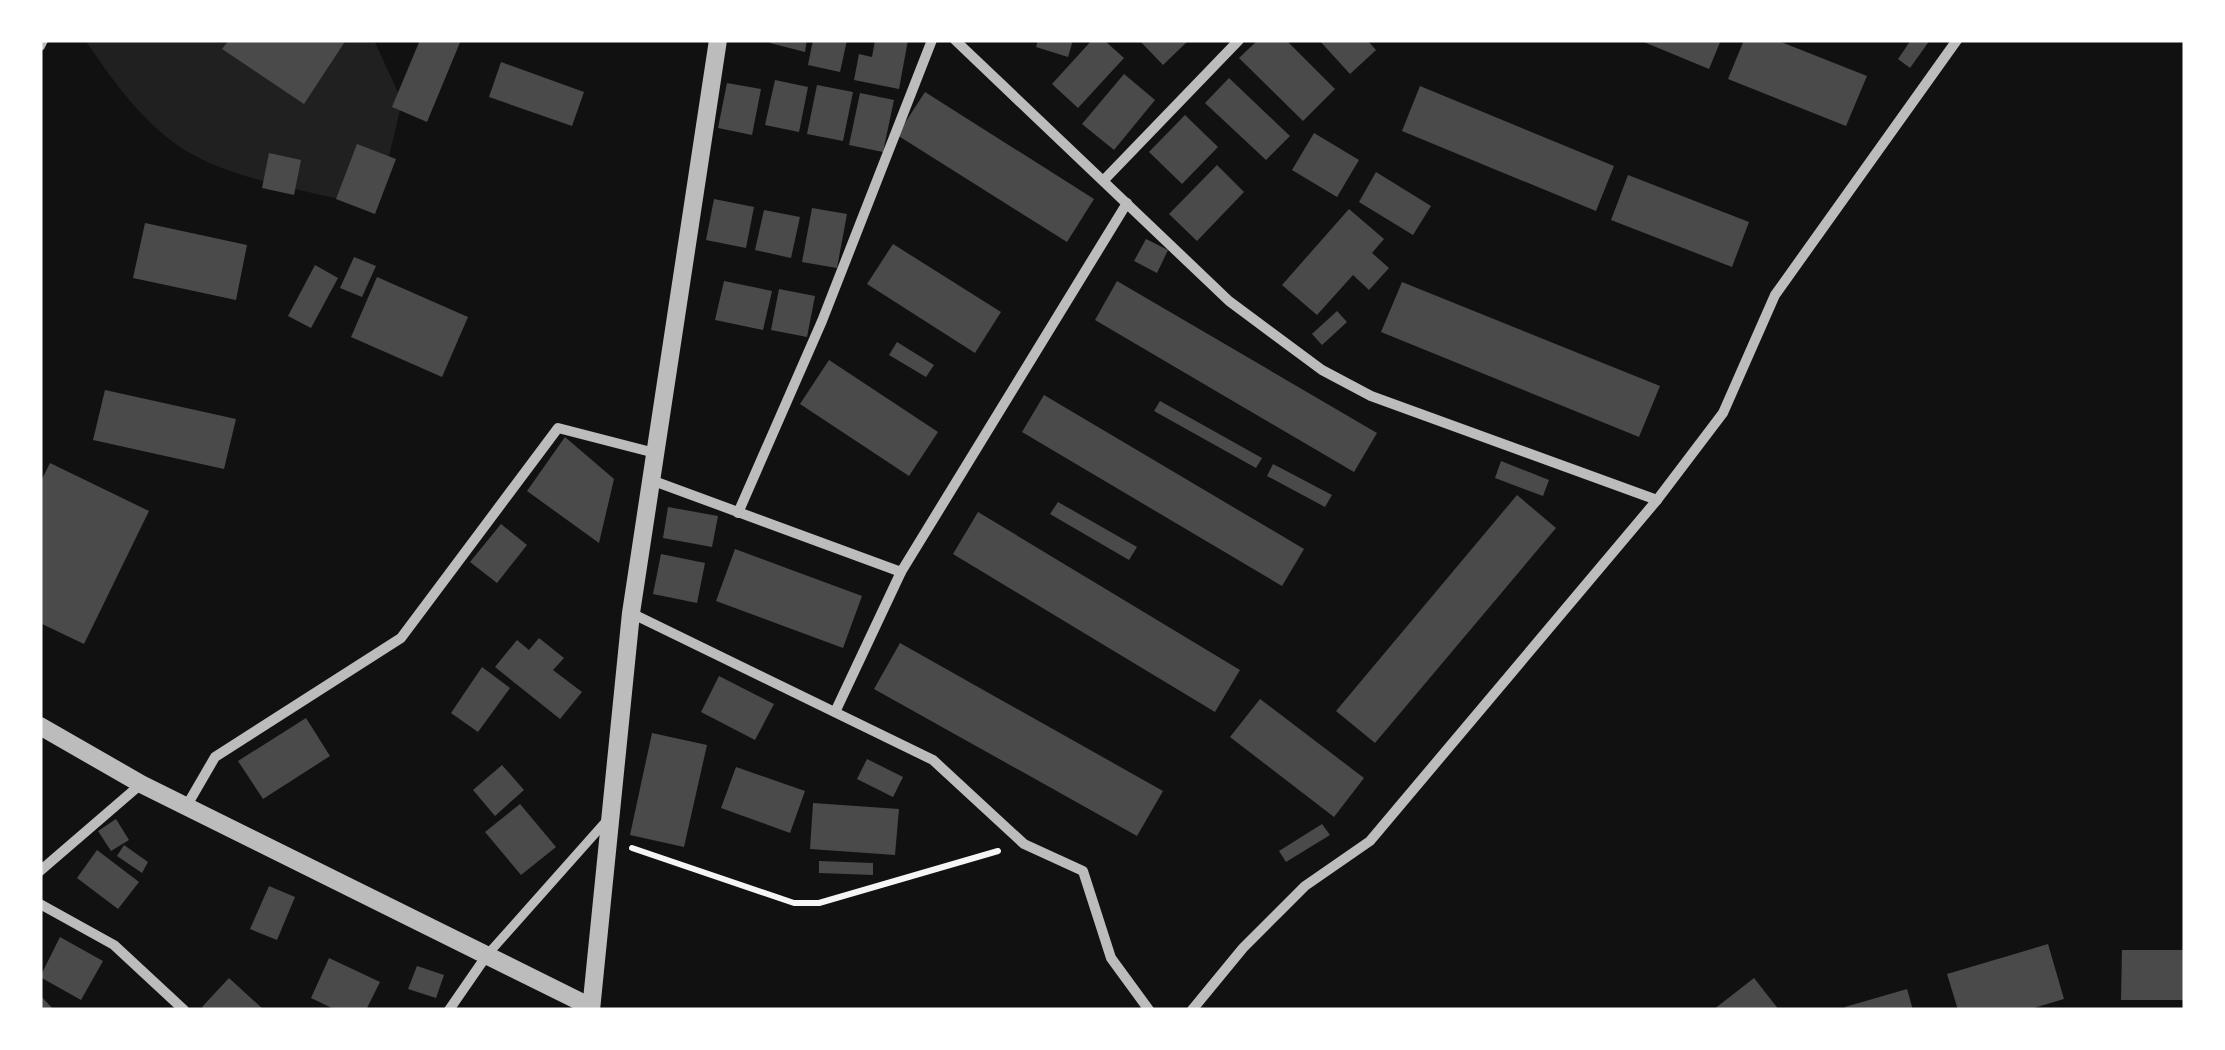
<svg xmlns="http://www.w3.org/2000/svg" width="2225" height="1050" font-family="'Nunito Sans',sans-serif">
  <style>
    .green { fill: #202020 }
    .building { fill: #4a4a4a }
    .lines { fill: none; stroke-linecap: round; stroke-linejoin: round }
    .path { stroke: #f5f5f5; stroke-width: 6 }
    .pedestrian { stroke: #bcbcbc; stroke-width: 9 }
    .minor { stroke: #bcbcbc; stroke-width: 10 }
    .tertiary { stroke: #bcbcbc; stroke-width: 18 }
  </style>
  <rect width="100%" height="100%" fill="#111"/>
  <path class="green" d="M85,40H374L402,101L377,208C321,193 240,182 190,153C145,127 114,82 85,40Z"/>
  <g class="building">
    <path d="M229,40H346L304,104L222,49Z"/>
    <path d="M420,40H461L427,122L392,107Z"/>
    <path d="M770,40H807L805,52L770,43Z"/>
    <path d="M813,40H847L840,72L808,65Z"/>
    <path d="M875,40H908L899,89L854,80L859,54L872,57Z"/>
    <path d="M1038,40H1073L1068,57L1036,47Z"/>
    <path d="M1092,40H1104L1124,58L1078,108L1052,84Z"/>
    <path d="M1139,40H1189L1163,65Z"/>
    <path d="M1258,40H1286L1335,89L1303,121L1239,58Z"/>
    <path d="M1319,40H1367L1376,50L1350,74Z"/>
    <path d="M1639,40H1721L1709,69Z"/>
    <path d="M1744,40H1776L1867,76L1846,126L1728,79Z"/>
    <path d="M1911,40H1930L1910,68L1898,59Z"/>
    <path d="M501,62L584,92L572,126L489,97Z"/>
    <path d="M1124,74L1155,100L1114,150L1082,124Z"/>
    <path d="M1229,78L1290,136L1266,160L1205,103Z"/>
    <path d="M775,80L808,87L799,132L765,125Z"/>
    <path d="M727,83L761,89L752,135L718,128Z"/>
    <path d="M817,85L853,92L843,141L807,134Z"/>
    <path d="M1420,86L1614,166L1596,211L1402,131Z"/>
    <path d="M925,92L1094,199L1067,242L897,135Z"/>
    <path d="M860,93L894,100L883,152L849,145Z"/>
    <path d="M1185,115L1218,147L1182,184L1149,152Z"/>
    <path d="M1314,133L1359,160L1337,197L1292,170Z"/>
    <path d="M357,144L396,159L375,214L336,199Z"/>
    <path d="M269,153L301,160L294,195L262,188Z"/>
    <path d="M1217,165L1244,192L1197,241L1169,214Z"/>
    <path d="M1376,172L1431,206L1413,235L1359,202Z"/>
    <path d="M1628,175L1749,222L1732,267L1611,220Z"/>
    <path d="M714,199L754,207L746,248L706,240Z"/>
    <path d="M812,208L847,214L837,268L802,262Z"/>
    <path d="M1349,209L1384,239L1372,253L1389,268L1369,290L1353,275L1317,315L1282,285Z"/>
    <path d="M764,210L800,217L791,258L755,250Z"/>
    <path d="M145,223L247,245L236,300L133,278Z"/>
    <path d="M1146,239L1168,250L1157,273L1134,261Z"/>
    <path d="M893,244L1001,312L975,353L867,284Z"/>
    <path d="M354,257L376,266L362,297L340,288Z"/>
    <path d="M315,265L338,278L311,328L288,316Z"/>
    <path d="M377,277L468,317L442,377L351,337Z"/>
    <path d="M724,281L772,291L763,330L715,320Z"/>
    <path d="M1117,281L1377,433L1354,472L1095,320Z"/>
    <path d="M1402,282L1660,386L1639,437L1381,332Z"/>
    <path d="M779,289L815,296L807,337L771,330Z"/>
    <path d="M1337,311L1347,322L1322,345L1312,334Z"/>
    <path d="M897,342L934,365L926,377L889,355Z"/>
    <path d="M829,360L938,432L909,476L800,404Z"/>
    <path d="M105,390L236,419L224,469L93,440Z"/>
    <path d="M1044,395L1304,549L1282,586L1022,432Z"/>
    <path d="M1160,401L1262,458L1256,468L1154,411Z"/>
    <path d="M565,437L614,479L599,543L527,491Z"/>
    <path d="M1501,461L1549,480L1543,496L1495,478Z"/>
    <path d="M50,463L149,511L84,644L40,623V483Z"/>
    <path d="M1273,464L1332,495L1325,507L1267,476Z"/>
    <path d="M1517,495L1556,528L1375,743L1336,711Z"/>
    <path d="M1058,502L1137,547L1129,560L1050,514Z"/>
    <path d="M668,507L718,516L712,547L663,538Z"/>
    <path d="M978,512L1240,670L1215,712L953,554Z"/>
    <path d="M501,524L527,545L497,583L470,562Z"/>
    <path d="M735,549L862,596L843,648L716,601Z"/>
    <path d="M661,554L705,563L697,603L653,594Z"/>
    <path d="M539,638L564,658L553,670L582,692L560,719L495,667L517,640L529,650Z"/>
    <path d="M900,643L1163,791L1137,836L874,689Z"/>
    <path d="M482,667L510,688L478,732L451,713Z"/>
    <path d="M719,676L774,704L755,740L701,712Z"/>
    <path d="M1260,699L1364,778L1334,817L1230,737Z"/>
    <path d="M306,718L330,756L263,799L238,761Z"/>
    <path d="M652,733L707,745L684,847L630,835Z"/>
    <path d="M867,759L903,777L893,797L857,779Z"/>
    <path d="M502,765L524,790L495,816L473,790Z"/>
    <path d="M736,767L805,791L790,833L721,808Z"/>
    <path d="M813,803L899,809L895,855L810,849Z"/>
    <path d="M520,804L556,847L521,875L485,832Z"/>
    <path d="M116,819L129,840L111,851L98,831Z"/>
    <path d="M1322,824L1330,835L1286,862L1279,851Z"/>
    <path d="M124,845L148,862L142,873L117,856Z"/>
    <path d="M97,850L139,882L118,909L77,878Z"/>
    <path d="M819,861L873,863V875L819,873Z"/>
    <path d="M269,886L295,897L277,940L250,929Z"/>
    <path d="M60,937L103,961L81,1000L40,977Z"/>
    <path d="M2048,944L2064,999L2027,1010H1958L1947,974Z"/>
    <path d="M2122,950H2185V1000H2121Z"/>
    <path d="M329,958L380,982L366,1010H336L311,998Z"/>
    <path d="M417,966L444,975L436,998L408,989Z"/>
    <path d="M229,978L264,1010H205L202,1007Z"/>
    <path d="M1754,978L1779,1010H1713Z"/>
    <path d="M1907,989L1913,1010H1846L1845,1007Z"/>
    <path d="M40,995L54,1010H40Z"/>
  </g>
  <g class="lines">
    <path class="path" d="M632,848L794,903H819L998,851"/>
    <path class="pedestrian" d="M487,955L608,819"/>
    <g class="minor">
      <path d="M955,40L1229,301L1322,370L1371,396L1657,500"/>
      <path d="M40,46L43,40"/>
      <path d="M1104,180L1239,40"/>
      <path d="M651,480L901,572"/>
      <path d="M738,513L822,321L932,40"/>
      <path d="M631,613L933,760L1024,844L1083,871L1111,958L1149,1010"/>
      <path d="M836,710L901,572L1127,203"/>
      <path d="M186,807L215,757L401,638L558,428L655,453"/>
      <path d="M40,871L141,784"/>
      <path d="M40,904L114,945L184,1010"/>
      <path d="M449,1010L487,955"/>
      <path d="M1192,1010L1243,948L1305,886L1370,841L1657,500L1723,413L1775,295L1957,40"/>
    </g>
    <g class="tertiary">
      <path d="M40,726L141,784L591,1007"/>
      <path d="M591,1010L631,613L718,40"/>
    </g>
  </g>
  <rect width="2225" height="1050" fill="none" stroke="#ffffff" stroke-width="85"/>
</svg>
